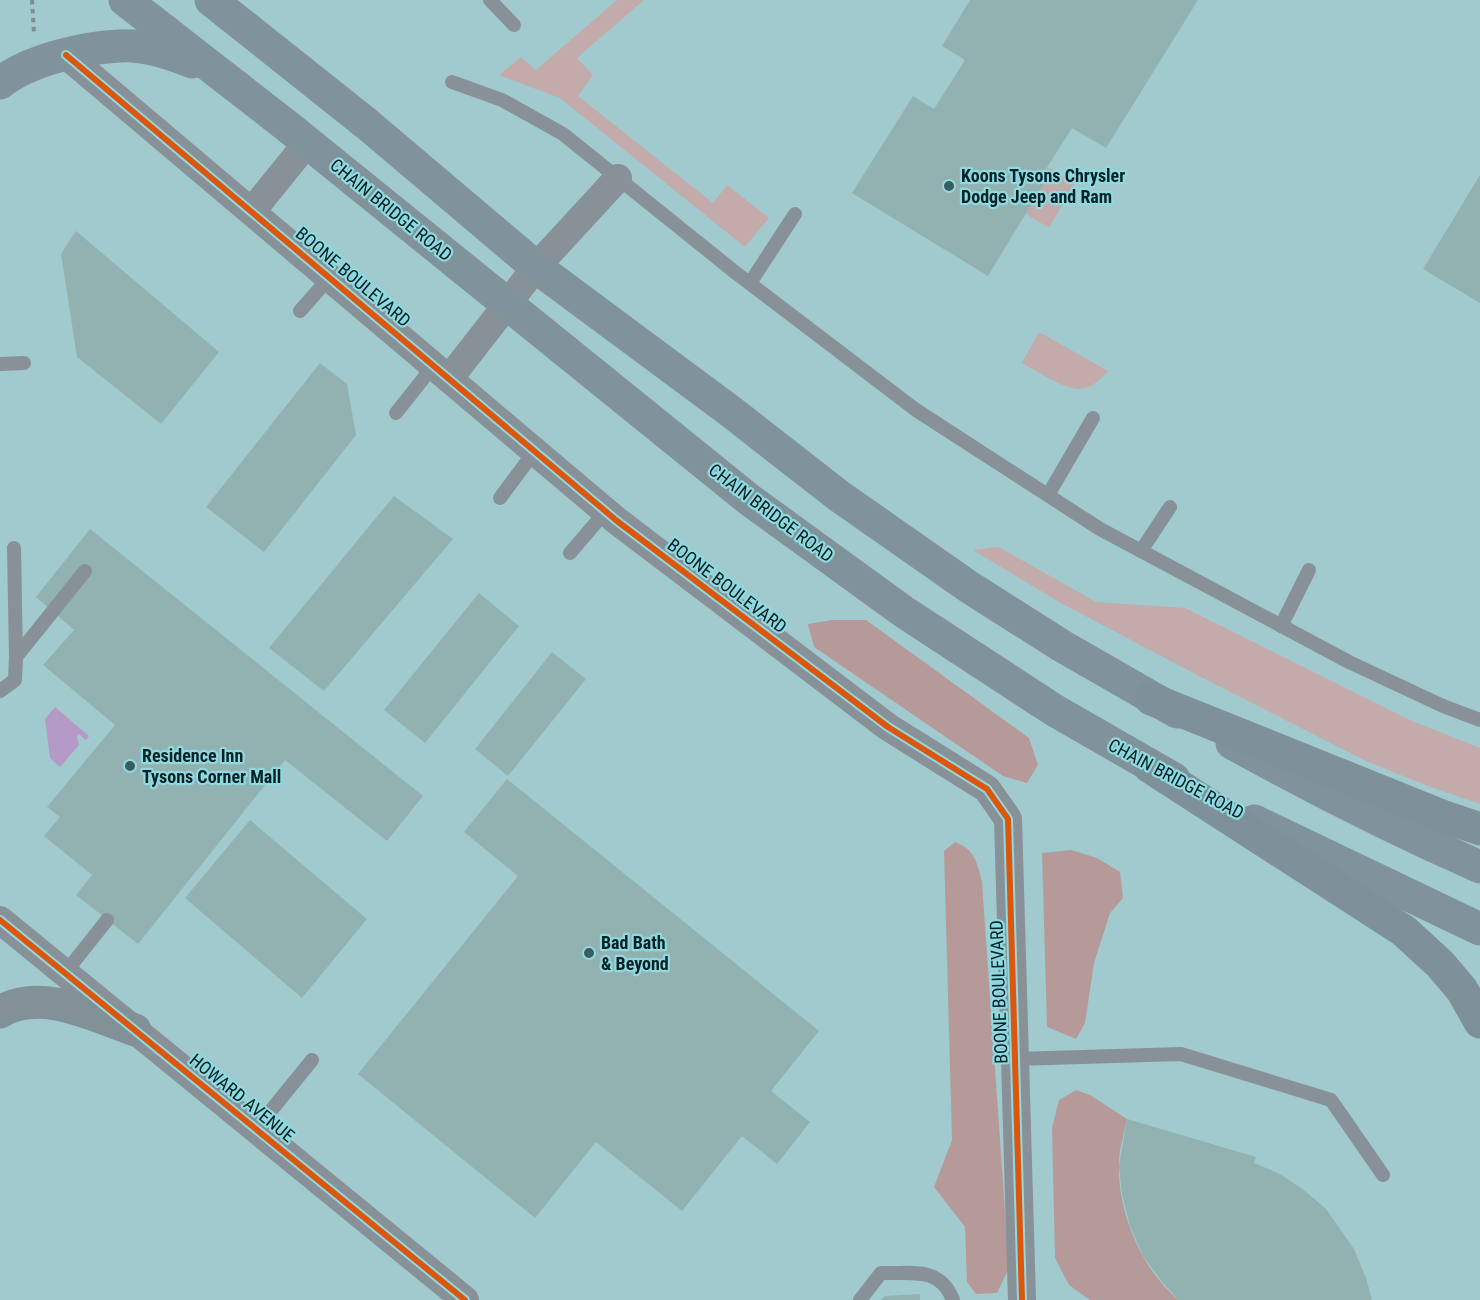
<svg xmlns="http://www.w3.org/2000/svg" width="1480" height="1300" font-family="'Roboto Condensed',sans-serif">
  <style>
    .green { fill: #c2abaa }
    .forest { fill: #b69a99 }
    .water { fill: #b59ac7 }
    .building { fill: #91b2b1 }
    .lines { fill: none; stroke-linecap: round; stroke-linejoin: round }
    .path { stroke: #7f8e92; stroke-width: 4; stroke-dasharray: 4.5 4.5; stroke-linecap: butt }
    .service { stroke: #889198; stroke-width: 14 }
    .minor { stroke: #889198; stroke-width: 28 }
    .secondary { stroke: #829097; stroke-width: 33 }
    .primary { stroke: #81939a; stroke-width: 33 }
    .trunk { stroke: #7e9098; stroke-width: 33 }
    .cycleway-casing { stroke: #8fd9e0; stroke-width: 10 }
    .cycleway { stroke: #dc560d; stroke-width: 6 }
    .poi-dot { fill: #3a5d60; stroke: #8fd9e0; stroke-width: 2 }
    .labels { text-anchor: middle; stroke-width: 4.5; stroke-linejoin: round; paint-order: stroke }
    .poi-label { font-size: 18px; font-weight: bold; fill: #022225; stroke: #8fd9e0; text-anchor: start }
    .street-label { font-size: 18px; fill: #022225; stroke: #8fd9e0 }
  </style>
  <rect width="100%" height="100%" fill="#a1cace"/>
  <g class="green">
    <path d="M617,0H644L577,58L593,75L578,96L713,203L727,185L769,218L745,247L560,98L499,75L521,57L536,70Z"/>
    <path d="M1048,167L1075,183L1049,228L1026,214L1041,177Z"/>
    <path d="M1039,332L1108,371C1102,378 1094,386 1085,388C1068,393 1037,371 1022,363Z"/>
    <path d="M999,547L1096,602L1185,608L1410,720L1480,748V804L1428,786L1366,761L1197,675L1059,602L973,550Z"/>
  </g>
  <g class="forest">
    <path d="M832,620H866L1029,738L1038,765L1027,783L1003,776L814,647L808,624Z"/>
    <path d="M955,842C975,849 977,863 982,882L1009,1268L997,1293L976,1294L967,1282L965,1227L934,1187L952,1140L944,851Z"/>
    <path d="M1071,850L1097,858L1120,872L1123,898L1110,913L1094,963L1085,1023L1076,1039L1047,1027L1042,853Z"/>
    <path d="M1076,1090L1090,1095L1127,1119C1124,1134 1119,1149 1119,1164C1117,1210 1142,1271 1179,1300H1090L1069,1285L1055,1258L1052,1128L1059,1100Z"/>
  </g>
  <path class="water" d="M55,707L89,736L86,740L79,734L77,737L79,745L60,767L50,758L45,719Z"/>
  <g class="building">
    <path d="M970,0H1198L1106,148L1072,128L1041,177L1046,180L988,276L852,193L913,96L934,109L965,60L942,46Z"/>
    <path d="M1480,175V303L1423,269Z"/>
    <path d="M76,231L219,352L161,424L77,357L61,254Z"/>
    <path d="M320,363L347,384L356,435L264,552L206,507Z"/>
    <path d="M394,496L453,539L324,691L269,648Z"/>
    <path d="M90,529L423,796L387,841L285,760L138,944L76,895L92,875L44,836L60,817L47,807L115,725L43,665L74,630L36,597Z"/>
    <path d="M479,593L519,626L425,743L384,710Z"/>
    <path d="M552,652L586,679L508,776L475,749Z"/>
    <path d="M507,779L819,1031L771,1091L810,1122L777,1164L742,1136L682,1211L596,1142L535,1218L358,1074L518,876L464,832Z"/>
    <path d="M250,820L367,919L302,998L185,898Z"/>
    <path d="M1127,1119L1256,1157L1254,1163L1280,1174L1305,1191L1326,1209L1354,1249L1366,1278L1372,1300H1179L1163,1283L1143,1256L1130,1226L1122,1194L1119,1166Z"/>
    <path d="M920,1294V1300H881L885,1296Z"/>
  </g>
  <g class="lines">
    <path class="path" d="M32,0L34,33"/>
    <g class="service">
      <path d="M490,0L514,25"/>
      <path d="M452,82L502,100L563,134L736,273L916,410L1100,529L1349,662L1443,706L1480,720"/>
      <path d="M750,283L795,214"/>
      <path d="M300,311L330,277"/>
      <path d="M0,364L24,363"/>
      <path d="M396,413L434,365"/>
      <path d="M1048,495L1093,418"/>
      <path d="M500,498L535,451"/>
      <path d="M14,548L16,657"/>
      <path d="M1141,551L1170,507"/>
      <path d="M570,553L606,511"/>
      <path d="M1281,626L1309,570"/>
      <path d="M0,691L15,680L16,657L85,571"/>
      <path d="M65,973L107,920"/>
      <path d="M1016,1059L1181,1054L1331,1100L1383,1175"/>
      <path d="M256,1129L312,1060"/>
      <path d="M860,1300L881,1273C912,1274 940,1266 953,1300"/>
    </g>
    <g class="minor">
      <path d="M66,55L617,521L888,727L987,789L1008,819L1022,1300"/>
      <path d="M252,211L307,143"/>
      <path d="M449,379L536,267L618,178"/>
      <path d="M0,920L465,1300"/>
    </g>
    <path class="secondary" d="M0,1012C40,987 95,1016 135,1030"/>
    <g class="primary">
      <path d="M125,0L287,126L751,501L904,612L1054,710L1174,779"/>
      <path d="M211,0L367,124L536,267L730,411L839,496L969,587L1062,646L1177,712"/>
      <path d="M0,83C29,60 82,48 119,46C144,44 170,53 192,62"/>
      <path d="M1232,743C1313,788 1396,830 1480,867"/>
      <path d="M1254,821L1480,929"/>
    </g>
    <g class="trunk">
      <path d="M1151,699L1442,816L1480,829"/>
      <path d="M1150,767L1404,931L1440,964L1462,990L1480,1022"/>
    </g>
    <g class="cycleway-casing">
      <g id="cycleway">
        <path d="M66,55L617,521L888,727L987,789L1008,819L1022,1300"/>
        <path d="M0,920L465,1300"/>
      </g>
    </g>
    <use href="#cycleway" class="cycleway"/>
  </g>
  <g class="poi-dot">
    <circle cx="949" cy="186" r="6"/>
    <circle cx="130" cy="766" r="6"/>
    <circle cx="589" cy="953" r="6"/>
  </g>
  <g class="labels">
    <g class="poi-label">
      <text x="961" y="182">Koons Tysons Chrysler<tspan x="961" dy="21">Dodge Jeep and Ram</tspan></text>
      <text x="142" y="762">Residence Inn<tspan x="142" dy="21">Tysons Corner Mall</tspan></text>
      <text x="601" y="949">Bad Bath<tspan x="601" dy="21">&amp; Beyond</tspan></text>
    </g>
    <g class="street-label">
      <text transform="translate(391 210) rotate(39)" y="6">CHAIN BRIDGE ROAD</text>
      <text transform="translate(353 277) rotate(40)" y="6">BOONE BOULEVARD</text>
      <text transform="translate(771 513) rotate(37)" y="6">CHAIN BRIDGE ROAD</text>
      <text transform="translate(727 586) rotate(37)" y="6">BOONE BOULEVARD</text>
      <text transform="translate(1176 779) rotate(28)" y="6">CHAIN BRIDGE ROAD</text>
      <text transform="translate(999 992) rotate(-92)" y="6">BOONE BOULEVARD</text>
      <text transform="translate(242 1098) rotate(39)" y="6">HOWARD AVENUE</text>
    </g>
  </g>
</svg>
